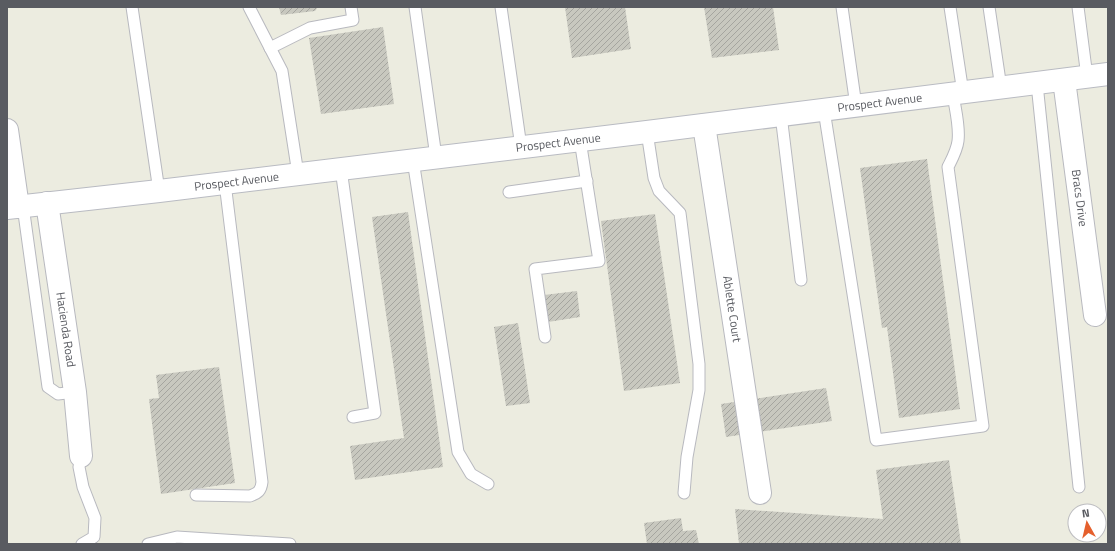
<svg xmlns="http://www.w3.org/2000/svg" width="1115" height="551" font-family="'Titillium Web',sans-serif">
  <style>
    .building { fill: url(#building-hatch) }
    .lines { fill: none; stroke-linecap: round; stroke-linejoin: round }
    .lane-casing { stroke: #b8b9bf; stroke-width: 13 }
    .street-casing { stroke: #b8b9bf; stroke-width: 24 }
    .secondary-casing { stroke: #b9bbc2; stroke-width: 24 }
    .lane { stroke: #fff; stroke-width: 11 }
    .street { stroke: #fff; stroke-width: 22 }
    .secondary { stroke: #fff; stroke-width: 22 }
    .labels { text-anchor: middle; stroke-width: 4; stroke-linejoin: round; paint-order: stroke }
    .street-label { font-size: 12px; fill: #595b61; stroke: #fff }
  </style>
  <defs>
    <pattern id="building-hatch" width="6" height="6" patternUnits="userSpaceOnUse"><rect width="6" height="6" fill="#c8c8bf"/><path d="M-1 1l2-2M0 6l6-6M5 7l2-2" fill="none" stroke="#a5a59f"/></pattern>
  </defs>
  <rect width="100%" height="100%" fill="#ecece0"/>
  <g class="building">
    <path d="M279,7H318L315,11L281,15Z"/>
    <path d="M565,7H625L631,49L572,58Z"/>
    <path d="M704,7H773L779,50L712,58Z"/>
    <path d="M383,27L394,104L321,114L309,38Z"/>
    <path d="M927,159L960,409L899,418L887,327L882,328L860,168Z"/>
    <path d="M408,212L443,467L355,480L350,446L404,438L372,217Z"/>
    <path d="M655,214L680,383L624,391L601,221Z"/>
    <path d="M577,291L580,317L548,322L544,295Z"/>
    <path d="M518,323L530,403L506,406L494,327Z"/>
    <path d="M219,367L235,483L161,494L149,399L159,398L156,375Z"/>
    <path d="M826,388L832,421L726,437L721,404Z"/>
    <path d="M949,460L961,544H739L735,509L883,519L876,470Z"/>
    <path d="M681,518L683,531L696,530L699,544H647L644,523Z"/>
  </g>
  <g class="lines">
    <g class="lane-casing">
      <g id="lane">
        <path d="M132,7L159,191"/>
        <path d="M249,7L282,71L298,174"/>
        <path d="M415,7L436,157"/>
        <path d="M501,7L521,147"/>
        <path d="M842,7L856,106"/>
        <path d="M950,7L963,93"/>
        <path d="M989,7L1001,88"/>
        <path d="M1078,7L1087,77"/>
        <path d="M270,48L310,28L353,20L351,7"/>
        <path d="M1037,84L1079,487"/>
        <path d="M824,110L876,440L983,426L948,167C952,159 957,150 958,141C960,126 955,109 953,94"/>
        <path d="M781,115L801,280"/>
        <path d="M647,132L654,178L659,191L680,213L699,364V390L687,457L684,493"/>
        <path d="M413,160L458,452L471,474L488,484"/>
        <path d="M341,169L375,413L353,417"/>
        <path d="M509,192L587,181"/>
        <path d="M23,206L48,387L58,394L75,392"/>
        <path d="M545,337L535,269L599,261L580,140"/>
        <path d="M81,456L79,467L83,487L95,518L94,537L82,544"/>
        <path d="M196,495L250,496C258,493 261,491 262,482L225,183"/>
        <path d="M148,544L177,537L290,544"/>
      </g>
    </g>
    <g class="street-casing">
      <g id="street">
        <path id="s1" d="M1064,80L1095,315"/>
        <path id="s2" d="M704,125L760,493"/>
        <path d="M7,130L18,207"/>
        <path id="s3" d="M47,203L75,392L81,456"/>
      </g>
    </g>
    <g class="secondary-casing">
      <g id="secondary">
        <path id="s4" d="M7,208L159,191L647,132L1108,74"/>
      </g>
    </g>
    <use href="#lane" class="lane"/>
    <use href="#street" class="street"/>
    <use href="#secondary" class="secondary"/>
  </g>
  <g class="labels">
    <g class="street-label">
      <text dy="4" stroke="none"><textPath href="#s4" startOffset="879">Prospect Avenue</textPath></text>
      <text dy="4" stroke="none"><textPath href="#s4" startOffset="555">Prospect Avenue</textPath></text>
      <text dy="4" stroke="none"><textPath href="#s4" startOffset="231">Prospect Avenue</textPath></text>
      <text dy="4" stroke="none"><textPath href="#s1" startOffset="119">Bracs Drive</textPath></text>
      <text dy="4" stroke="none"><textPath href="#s2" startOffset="186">Ablette Court</textPath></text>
      <text dy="4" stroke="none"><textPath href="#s3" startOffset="128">Hacienda Road</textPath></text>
    </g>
  </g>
  <rect width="1115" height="551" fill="none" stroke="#595b61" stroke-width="16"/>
  <g transform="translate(1087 523) rotate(352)"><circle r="19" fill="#ffffff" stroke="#bdbdc0"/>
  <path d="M0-3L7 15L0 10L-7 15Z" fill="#e5602d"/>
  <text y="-6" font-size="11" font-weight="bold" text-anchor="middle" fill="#595b61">N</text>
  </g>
</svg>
